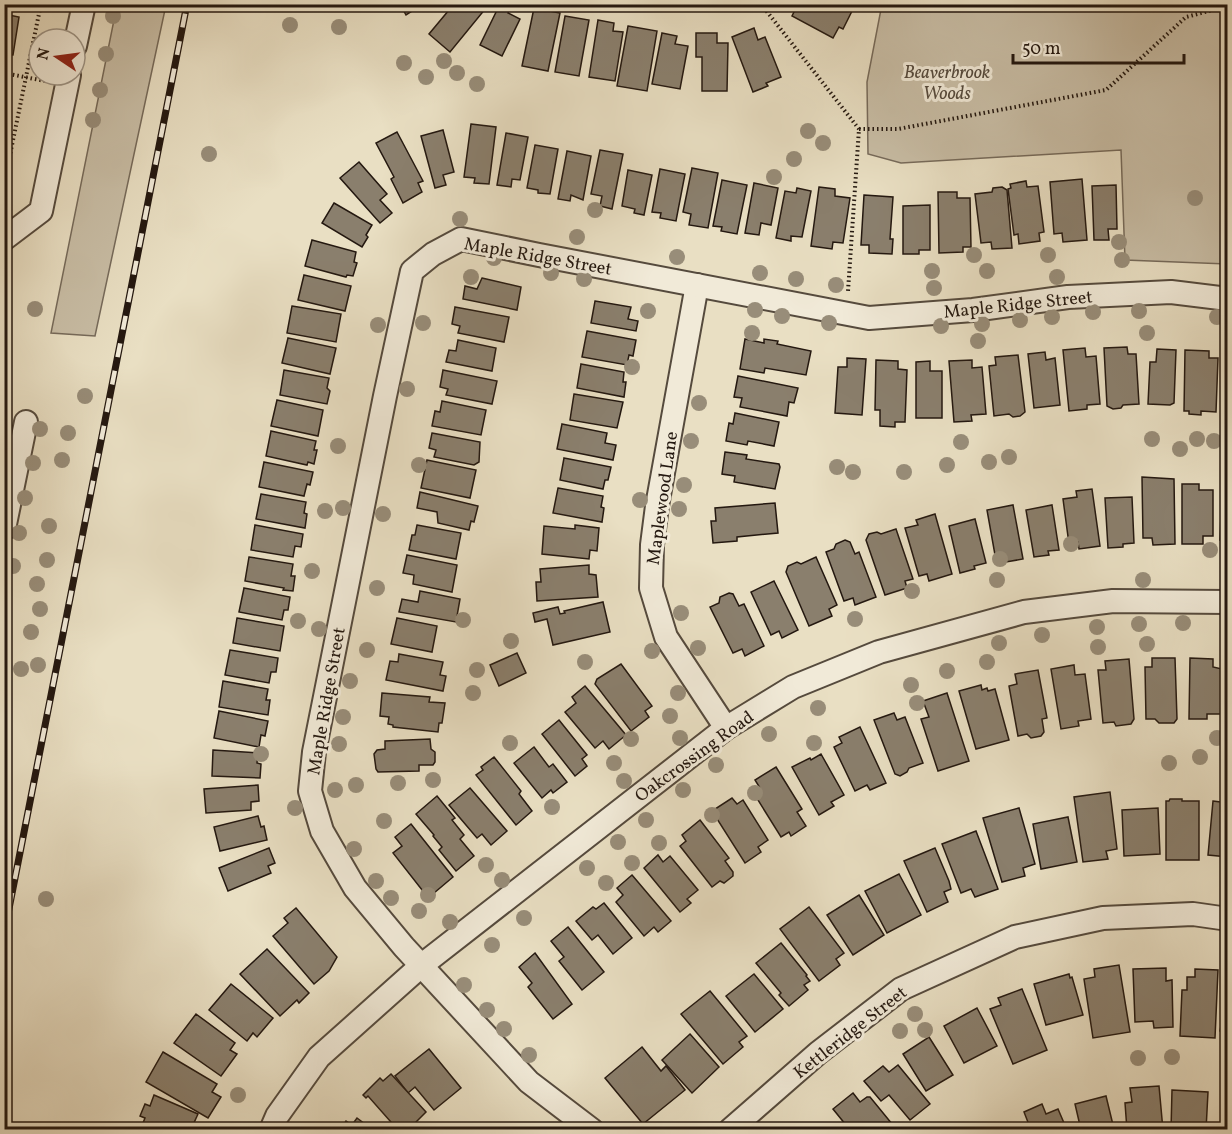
<svg xmlns="http://www.w3.org/2000/svg" width="1232" height="1134" font-family="Vollkorn,serif">
  <style>
    .green { fill: #c8bda5; stroke: #766a5a; stroke-width: 1.5 }
    .building { fill: #8a7f6d; stroke: #241810; stroke-width: 1.5 }
    .lines { fill: none; stroke-linecap: round; stroke-linejoin: round }
    .minor-casing { stroke: #554a3d; stroke-width: 26 }
    .path { stroke: #241810; stroke-width: 4; stroke-dasharray: 1.5 3; stroke-linecap: butt }
    .minor { stroke: #f1ead8; stroke-width: 22 }
    .rail-casing { stroke: #241810; stroke-width: 7 }
    .rail { stroke: #f1ead8; stroke-width: 4.5; stroke-dasharray: 14; stroke-linecap: butt }
    .tree { fill: #988d79 }
    .labels { text-anchor: middle; stroke-width: 6; stroke-linejoin: round; paint-order: stroke }
    .park-label { font-size: 18px; font-style: italic; fill: #554a3d; stroke: #f1ead8 }
    .street-label { font-size: 18px; fill: #241810; stroke: #f1ead8 }
  </style>
  <rect width="100%" height="100%" fill="#e9dfc3"/>
  <filter id="stains"><feTurbulence type="fractalNoise" baseFrequency=".00333" numOctaves="4"/><feColorMatrix values="0 0 0 0 .2 0 0 0 0 .09 0 0 0 0 .02 0 0 0 .5 -.17"/></filter>
  <radialGradient id="worn" r=".72"><stop offset=".6" stop-color="#630" stop-opacity="0"/><stop offset="1" stop-color="#630" stop-opacity=".3"/></radialGradient>
  <g class="green">
    <path d="M882,4L1227,5V264L1125,260L1121,150L901,163L868,154L867,82Z"/>
    <path d="M117,5H166L95,336L51,333Z"/>
  </g>
  <g class="building">
    <path d="M400,4H423L406,15Z"/>
    <path d="M454,4H483L486,8L450,52L429,34Z"/>
    <path d="M500,4L512,5L508,13L520,19L502,56L480,45Z"/>
    <path d="M789,4H839L852,11L843,29L839,27L833,38L792,16L796,8Z"/>
    <path d="M534,8L560,13L548,71L522,66Z"/>
    <path d="M4,14L19,17L13,55L4,54Z"/>
    <path d="M565,16L589,20L579,76L555,72Z"/>
    <path d="M598,20L614,23L613,31L623,32L615,81L589,77Z"/>
    <path d="M628,26L657,31L647,91L617,86Z"/>
    <path d="M754,28L758,40L765,37L781,77L766,83L768,86L753,92L732,37Z"/>
    <path d="M662,33L677,36L675,44L688,46L680,89L652,84Z"/>
    <path d="M696,33H717V43H728L727,91H702V57H696Z"/>
    <path d="M471,124L496,127L489,184L474,183L475,178L464,177Z"/>
    <path d="M443,130L454,172L443,175L446,185L435,188L421,136Z"/>
    <path d="M397,132L423,181L418,183L422,192L403,203L391,179L394,177L376,143Z"/>
    <path d="M506,133L528,137L520,180L512,179L511,187L497,185Z"/>
    <path d="M535,145L558,149L550,194L538,193V190L527,188Z"/>
    <path d="M600,150L623,154L612,209L600,206L602,196L591,194Z"/>
    <path d="M567,151L591,156L583,200L571,195L570,201L558,199Z"/>
    <path d="M359,162L387,194L380,200L392,213L380,223L340,178Z"/>
    <path d="M692,168L718,173L708,228L689,225L691,214L683,212Z"/>
    <path d="M660,169L685,174L676,221L660,218L661,213L652,212Z"/>
    <path d="M628,170L652,175L644,215L634,213L635,209L622,206Z"/>
    <path d="M1082,179L1087,240L1063,242L1062,233L1054,234L1050,182Z"/>
    <path d="M722,180L747,185L737,234L721,231L722,227L713,226Z"/>
    <path d="M1026,181L1027,187L1038,186L1044,232L1039,233L1040,241L1019,244L1018,234L1014,235L1008,189L1011,188L1010,184Z"/>
    <path d="M754,183L778,188L771,225L761,223L759,235L745,233Z"/>
    <path d="M1116,185L1117,229H1108L1109,240H1094L1092,186Z"/>
    <path d="M819,187L835,189V196L850,198L843,243L833,242L832,249L811,246Z"/>
    <path d="M1002,187L1007,190L1012,248L992,249L991,242L981,243L975,194L992,192L993,188Z"/>
    <path d="M797,188L811,191L802,237L791,236V241L776,238L785,191L796,193Z"/>
    <path d="M938,192H957V198H970L971,247H963V252L939,253Z"/>
    <path d="M864,195L893,197L890,239H893L892,254L869,253V245H861Z"/>
    <path d="M334,203L372,225L366,235L368,237L362,247L322,223Z"/>
    <path d="M930,205V250H919V254H903V206Z"/>
    <path d="M312,240L356,252L354,262L357,263L353,276L347,275L346,277L305,266Z"/>
    <path d="M304,275L351,286L345,311L298,300Z"/>
    <path d="M482,278L521,287L517,310L463,299L465,286L477,289Z"/>
    <path d="M595,301L631,307L628,319L638,321L636,331L591,323Z"/>
    <path d="M292,306L341,314L336,342L287,333Z"/>
    <path d="M455,307L509,317L504,342L458,333L460,326L452,324Z"/>
    <path d="M587,331L636,340L633,356L629,355L627,365L582,357Z"/>
    <path d="M288,338L336,348L330,374L282,363Z"/>
    <path d="M745,339L764,343V339L778,341L777,344L811,351L806,375L765,368L764,373L740,369Z"/>
    <path d="M458,340L496,348L492,371L446,362L449,350L456,351Z"/>
    <path d="M1127,347L1128,354H1136L1139,404L1123,405L1121,408L1113,409L1107,406L1104,348Z"/>
    <path d="M1085,348L1086,357L1096,356L1100,404L1087,405V409L1069,411L1063,350Z"/>
    <path d="M1157,349L1176,350L1174,403L1170,405L1148,404L1150,362H1156Z"/>
    <path d="M1185,350L1209,351V358H1218L1216,412L1201,411V415L1189,414V411H1184Z"/>
    <path d="M1045,352L1046,360L1055,358L1060,405L1034,408L1028,354Z"/>
    <path d="M1226,354H1228V416H1223Z"/>
    <path d="M1018,355L1025,412L1020,416L1013,417L1009,414L994,416L989,366L996,365L995,357Z"/>
    <path d="M847,358L866,359L862,415L835,413L838,367H847Z"/>
    <path d="M876,360L898,361V369L907,370L905,422H895V427L880,426V410H875Z"/>
    <path d="M972,360V368L982,367L986,414L971,415L972,421L954,422L949,361Z"/>
    <path d="M930,361V371H942V418H916V362Z"/>
    <path d="M581,364L624,372L623,382H626L624,397L577,388Z"/>
    <path d="M284,370L329,378L327,388L330,391L327,404L280,395Z"/>
    <path d="M443,370L497,381L492,404L446,395L448,389L440,387Z"/>
    <path d="M738,376L798,388L794,403L789,402L787,416L740,407L742,398L734,397Z"/>
    <path d="M574,394L623,402L617,428L570,420Z"/>
    <path d="M277,400L323,410L318,436L271,426Z"/>
    <path d="M442,401L486,410L481,435L432,426L435,411L440,412Z"/>
    <path d="M735,413L779,422L774,446L748,441L747,445L726,441L729,423L733,424Z"/>
    <path d="M562,424L607,433L605,443L616,445L613,460L557,449Z"/>
    <path d="M271,431L316,441L314,450H317L314,464L308,462L307,465L266,456Z"/>
    <path d="M432,433L480,442L479,462L474,465L434,457L436,450L429,448Z"/>
    <path d="M725,452L747,455L746,459L779,464L780,467L775,489L734,482L735,476L722,474Z"/>
    <path d="M564,458L611,467L608,480H605L603,489L560,480Z"/>
    <path d="M427,460L476,470L470,498L421,488Z"/>
    <path d="M264,462L313,472L310,485L307,484L304,496L259,487Z"/>
    <path d="M1142,477L1174,479L1175,544L1153,545L1152,538H1143Z"/>
    <path d="M1182,484H1199V490H1213V536H1203V544H1182Z"/>
    <path d="M558,488L603,496L601,507L604,508L602,522L553,513Z"/>
    <path d="M1092,489L1100,546L1079,549L1078,542L1069,544L1063,499L1077,497L1076,491Z"/>
    <path d="M1222,491H1228V540H1220Z"/>
    <path d="M420,492L478,506L474,522L471,521L469,530L438,523L437,512L417,508Z"/>
    <path d="M261,494L306,502L304,513L307,514L305,528L256,519Z"/>
    <path d="M1132,497L1134,543L1123,544V547L1108,548L1105,498Z"/>
    <path d="M775,503L778,533L737,537V541L713,543L711,521H716L715,508Z"/>
    <path d="M1013,505L1023,559L1006,562L1004,554L995,555L987,510Z"/>
    <path d="M1052,505L1059,550L1048,551L1049,555L1034,557L1026,510Z"/>
    <path d="M935,514L952,574L929,581L927,574L919,576L905,528L918,525L916,520Z"/>
    <path d="M975,519L986,563L974,566L975,569L960,573L949,526Z"/>
    <path d="M255,525L303,534L301,547L295,546L293,557L251,550Z"/>
    <path d="M417,525L461,533L456,559L409,550L412,535H415Z"/>
    <path d="M575,525L599,528L597,551L590,550L589,559L542,554L544,526L575,529Z"/>
    <path d="M896,529L913,579L905,581L907,588L885,595L866,540L869,534L877,532L881,534Z"/>
    <path d="M845,540L850,542L855,554L859,552L876,597L855,605L853,598L844,601L826,552L834,549L836,544Z"/>
    <path d="M407,555L457,565L452,592L413,584L414,575L403,573Z"/>
    <path d="M249,557L293,564L291,576H295L293,591L283,590L284,588L245,581Z"/>
    <path d="M816,557L837,605L829,609L832,616L809,626L786,572L788,566L797,562L801,564Z"/>
    <path d="M589,565V574L596,575L598,597L537,601L536,582H541L540,569Z"/>
    <path d="M774,581L798,630L782,638L779,631L771,635L751,592Z"/>
    <path d="M244,588L290,597L288,610H284L282,620L239,612Z"/>
    <path d="M420,591L460,599L456,622L399,612L402,599L418,602Z"/>
    <path d="M729,593L733,594L739,606L744,604L764,646L745,656L742,649L733,653L710,607L719,603L720,597Z"/>
    <path d="M603,602L610,632L553,645L547,619L535,622L533,613L558,607L560,614L565,613L564,611Z"/>
    <path d="M237,618L284,626L280,651L233,643Z"/>
    <path d="M397,618L437,626L432,652L391,644Z"/>
    <path d="M230,650L278,658L276,672H271L269,683L225,675Z"/>
    <path d="M517,653L526,673L499,686L490,665Z"/>
    <path d="M399,654L443,662L440,675L446,676L443,691L386,680L390,661L398,662Z"/>
    <path d="M1152,658H1175L1177,719L1174,723H1159L1155,719H1146L1145,667H1152Z"/>
    <path d="M1190,658L1213,659V667L1222,669L1221,714H1207V719H1189Z"/>
    <path d="M1129,659L1134,719L1131,724L1116,726L1114,722L1103,723L1098,670H1106L1105,661Z"/>
    <path d="M621,664L652,706L645,711L649,717L631,731L595,684L597,679Z"/>
    <path d="M1074,665L1075,675L1085,674L1091,719L1078,721L1079,726L1061,729L1051,669Z"/>
    <path d="M1038,670L1047,718L1042,719L1044,732L1041,736L1031,738L1027,734L1018,736L1009,686L1017,684L1015,674Z"/>
    <path d="M223,681L268,689L266,700H270L268,715L219,707Z"/>
    <path d="M981,685L982,690L987,688L988,691L995,689L1009,740L976,749L959,691Z"/>
    <path d="M585,686L626,735L609,749L603,741L595,748L565,712L576,703L572,697Z"/>
    <path d="M382,693L430,697L429,702L445,703L442,723H439L438,732L393,727V725L388,724L389,717L380,716Z"/>
    <path d="M947,693L969,761L938,771L921,719L929,717L923,701Z"/>
    <path d="M219,711L268,721L265,736L261,735L259,747L214,738Z"/>
    <path d="M894,713L897,720L905,717L923,763L909,768L907,772L900,776L895,774L874,720Z"/>
    <path d="M559,720L587,755L582,759L587,766L575,776L542,734Z"/>
    <path d="M860,727L886,783L870,790L867,785L855,791L834,747L842,743L839,737Z"/>
    <path d="M430,739L431,749L435,752V762L433,765H419V771L378,772L376,769L374,754L377,750L385,749V741Z"/>
    <path d="M534,747L549,767L553,764L567,782L553,793L551,790L542,798L514,763Z"/>
    <path d="M213,750L258,753L257,763L261,764L260,778L212,776Z"/>
    <path d="M821,754L844,795L831,802L834,806L819,815L792,767L810,758L811,760Z"/>
    <path d="M494,757L521,791L519,794L532,811L516,825L476,775L483,770L481,767Z"/>
    <path d="M776,767L802,809L797,812L806,826L791,836L789,832L781,837L753,792L760,788L755,780Z"/>
    <path d="M258,785L259,801L251,802V810L206,813L204,789Z"/>
    <path d="M470,788L507,831L491,845L482,834L477,838L449,805Z"/>
    <path d="M1110,792L1117,849L1106,851L1108,859L1083,862L1074,797Z"/>
    <path d="M437,796L455,818L452,820L464,835L460,839L474,856L456,871L439,850L442,847L433,836L434,835L416,814Z"/>
    <path d="M732,798L737,804L743,800L768,840L758,847L761,852L745,863L712,811Z"/>
    <path d="M1170,799H1182V801H1199V860H1166V801H1169Z"/>
    <path d="M1213,801L1228,803V857L1208,855Z"/>
    <path d="M1019,808L1035,864L1023,868L1025,876L1002,882L983,818Z"/>
    <path d="M1158,808L1160,854L1124,856L1122,810Z"/>
    <path d="M258,816L261,827L264,826L267,840L220,851L214,827Z"/>
    <path d="M1068,817L1077,862L1041,869L1033,824Z"/>
    <path d="M700,820L729,858L725,861L733,872V876L724,883L720,881L712,887L680,846L686,841L682,835Z"/>
    <path d="M411,824L453,877L434,893L432,891L426,895L393,853L402,846L395,837Z"/>
    <path d="M976,831L998,889L975,897L971,889L961,893L942,844Z"/>
    <path d="M269,848L275,863L268,866L271,873L228,891L219,868Z"/>
    <path d="M935,848L949,881L951,889L944,892L948,902L927,912L904,861Z"/>
    <path d="M658,855L663,862L670,856L698,890L687,899L691,903L680,912L644,868Z"/>
    <path d="M899,874L921,915L887,933L865,891Z"/>
    <path d="M632,875L671,921L658,932L654,927L644,936L616,902L623,895L617,888Z"/>
    <path d="M859,895L884,935L853,955L827,915Z"/>
    <path d="M604,903L632,938L613,954L598,935L592,940L576,921L593,907L596,909Z"/>
    <path d="M809,907L844,953L836,959L840,965L819,981L780,929Z"/>
    <path d="M296,908L337,957L329,971L314,984L273,936L288,923L284,918Z"/>
    <path d="M568,927L604,972L582,990L559,961L564,957L551,941Z"/>
    <path d="M781,943L807,975L806,976L810,981L804,985L808,990L789,1006L779,995L781,993L756,963Z"/>
    <path d="M267,949L309,993L299,1003L297,1000L280,1016L240,974Z"/>
    <path d="M535,953L572,1004L553,1019L528,987L532,983L519,967Z"/>
    <path d="M1119,965L1130,1032L1093,1038L1084,979L1095,977L1094,969Z"/>
    <path d="M1166,968V981L1172,980L1173,1027L1154,1028L1153,1021L1135,1022L1133,969Z"/>
    <path d="M1195,969L1218,970L1215,1038L1180,1036L1182,990H1187V977H1195Z"/>
    <path d="M754,974L783,1009L755,1032L726,996Z"/>
    <path d="M1069,974L1070,978L1072,977L1083,1015L1046,1025L1034,984Z"/>
    <path d="M231,984L273,1018L257,1037L253,1033L247,1041L209,1010Z"/>
    <path d="M1022,989L1047,1050L1013,1064L990,1009L1001,1005L998,998Z"/>
    <path d="M1228,990V1033L1220,1031Z"/>
    <path d="M710,991L747,1036L739,1042L743,1047L723,1064L681,1014Z"/>
    <path d="M977,1008L997,1046L964,1063L944,1026Z"/>
    <path d="M196,1014L235,1043L230,1050L237,1054L221,1076L174,1043Z"/>
    <path d="M690,1034L719,1067L692,1093L662,1060Z"/>
    <path d="M929,1037L953,1075L926,1091L903,1054Z"/>
    <path d="M642,1047L661,1071L666,1066L685,1090L643,1124L605,1078Z"/>
    <path d="M429,1049L461,1088L434,1110L415,1087L408,1093L395,1076Z"/>
    <path d="M163,1052L217,1084L212,1092L221,1097L208,1118L146,1082Z"/>
    <path d="M898,1065L930,1104L910,1120L889,1095L881,1101L864,1081L883,1066L889,1072Z"/>
    <path d="M391,1074L426,1112L408,1130H398L368,1096L366,1098L363,1095L380,1078L383,1081Z"/>
    <path d="M1159,1086L1163,1130H1127L1125,1103L1132,1102L1130,1088Z"/>
    <path d="M1172,1090L1208,1092L1206,1130H1171Z"/>
    <path d="M853,1093L860,1102L867,1097H870L897,1130H850L833,1109Z"/>
    <path d="M154,1095L198,1114L193,1125L203,1130H145L141,1128L145,1118L140,1116L145,1104L150,1106Z"/>
    <path d="M1106,1096L1114,1129L1117,1128L1118,1130H1081L1075,1104Z"/>
    <path d="M1228,1097V1130H1220Z"/>
    <path d="M1042,1104L1046,1114L1058,1109L1067,1130H1031L1024,1112Z"/>
    <path d="M357,1118L373,1130H340L346,1121L352,1125Z"/>
  </g>
  <g class="lines">
    <g class="minor-casing">
      <g id="minor">
        <path d="M75,46L84,4"/>
        <path d="M4,239L41,211L69,75"/>
        <path d="M697,285L657,506L652,545L651,588L666,637L726,728"/>
        <path d="M4,529L26,422"/>
        <path d="M271,1130L277,1116L319,1057L422,965L726,728L793,687L879,652L1024,612L1113,601L1228,602"/>
        <path d="M592,1130L529,1082L404,947L355,888L322,831L310,791L314,752L385,396L412,271L433,254L461,239L539,255L869,318L973,310L1068,297L1171,292L1228,299"/>
        <path d="M730,1130L818,1053L901,989L1015,937L1103,918L1193,914L1228,919"/>
      </g>
    </g>
    <g class="path">
      <path d="M761,4L859,129L848,291"/>
      <path d="M4,73L45,81"/>
      <path d="M859,129H898L1106,90L1186,17L1228,6"/>
      <path d="M4,184L41,4"/>
    </g>
    <use href="#minor" class="minor"/>
    <g class="rail-casing">
      <path id="rail" d="M4,934L187,4"/>
    </g>
    <use href="#rail" class="rail"/>
  </g>
  <g class="tree">
    <circle cx="113" cy="16" r="8"/>
    <circle cx="290" cy="25" r="8"/>
    <circle cx="339" cy="27" r="8"/>
    <circle cx="106" cy="54" r="8"/>
    <circle cx="444" cy="61" r="8"/>
    <circle cx="404" cy="63" r="8"/>
    <circle cx="457" cy="73" r="8"/>
    <circle cx="426" cy="77" r="8"/>
    <circle cx="477" cy="84" r="8"/>
    <circle cx="100" cy="90" r="8"/>
    <circle cx="93" cy="120" r="8"/>
    <circle cx="808" cy="131" r="8"/>
    <circle cx="823" cy="143" r="8"/>
    <circle cx="209" cy="154" r="8"/>
    <circle cx="794" cy="159" r="8"/>
    <circle cx="774" cy="177" r="8"/>
    <circle cx="1195" cy="198" r="8"/>
    <circle cx="595" cy="210" r="8"/>
    <circle cx="460" cy="219" r="8"/>
    <circle cx="577" cy="237" r="8"/>
    <circle cx="1119" cy="242" r="8"/>
    <circle cx="974" cy="255" r="8"/>
    <circle cx="1048" cy="255" r="8"/>
    <circle cx="677" cy="257" r="8"/>
    <circle cx="494" cy="258" r="8"/>
    <circle cx="1122" cy="260" r="8"/>
    <circle cx="932" cy="271" r="8"/>
    <circle cx="987" cy="271" r="8"/>
    <circle cx="551" cy="273" r="8"/>
    <circle cx="760" cy="273" r="8"/>
    <circle cx="471" cy="277" r="8"/>
    <circle cx="1057" cy="277" r="8"/>
    <circle cx="584" cy="279" r="8"/>
    <circle cx="796" cy="279" r="8"/>
    <circle cx="836" cy="285" r="8"/>
    <circle cx="934" cy="288" r="8"/>
    <circle cx="35" cy="309" r="8"/>
    <circle cx="755" cy="310" r="8"/>
    <circle cx="648" cy="311" r="8"/>
    <circle cx="1139" cy="311" r="8"/>
    <circle cx="1093" cy="312" r="8"/>
    <circle cx="782" cy="316" r="8"/>
    <circle cx="1052" cy="317" r="8"/>
    <circle cx="1217" cy="317" r="8"/>
    <circle cx="1020" cy="320" r="8"/>
    <circle cx="423" cy="323" r="8"/>
    <circle cx="829" cy="323" r="8"/>
    <circle cx="982" cy="324" r="8"/>
    <circle cx="378" cy="325" r="8"/>
    <circle cx="941" cy="326" r="8"/>
    <circle cx="752" cy="333" r="8"/>
    <circle cx="1147" cy="333" r="8"/>
    <circle cx="978" cy="341" r="8"/>
    <circle cx="632" cy="367" r="8"/>
    <circle cx="407" cy="389" r="8"/>
    <circle cx="85" cy="396" r="8"/>
    <circle cx="699" cy="403" r="8"/>
    <circle cx="40" cy="429" r="8"/>
    <circle cx="68" cy="433" r="8"/>
    <circle cx="1152" cy="439" r="8"/>
    <circle cx="1197" cy="439" r="8"/>
    <circle cx="691" cy="441" r="8"/>
    <circle cx="1214" cy="441" r="8"/>
    <circle cx="961" cy="442" r="8"/>
    <circle cx="338" cy="446" r="8"/>
    <circle cx="1180" cy="449" r="8"/>
    <circle cx="1009" cy="457" r="8"/>
    <circle cx="62" cy="460" r="8"/>
    <circle cx="989" cy="462" r="8"/>
    <circle cx="33" cy="463" r="8"/>
    <circle cx="419" cy="465" r="8"/>
    <circle cx="947" cy="465" r="8"/>
    <circle cx="837" cy="467" r="8"/>
    <circle cx="853" cy="472" r="8"/>
    <circle cx="904" cy="472" r="8"/>
    <circle cx="684" cy="485" r="8"/>
    <circle cx="25" cy="498" r="8"/>
    <circle cx="640" cy="500" r="8"/>
    <circle cx="343" cy="508" r="8"/>
    <circle cx="679" cy="509" r="8"/>
    <circle cx="325" cy="511" r="8"/>
    <circle cx="383" cy="514" r="8"/>
    <circle cx="49" cy="526" r="8"/>
    <circle cx="19" cy="533" r="8"/>
    <circle cx="1071" cy="544" r="8"/>
    <circle cx="1210" cy="550" r="8"/>
    <circle cx="1000" cy="559" r="8"/>
    <circle cx="47" cy="560" r="8"/>
    <circle cx="13" cy="566" r="8"/>
    <circle cx="312" cy="571" r="8"/>
    <circle cx="997" cy="580" r="8"/>
    <circle cx="1143" cy="580" r="8"/>
    <circle cx="37" cy="584" r="8"/>
    <circle cx="377" cy="588" r="8"/>
    <circle cx="912" cy="591" r="8"/>
    <circle cx="40" cy="609" r="8"/>
    <circle cx="681" cy="613" r="8"/>
    <circle cx="855" cy="619" r="8"/>
    <circle cx="463" cy="620" r="8"/>
    <circle cx="298" cy="621" r="8"/>
    <circle cx="1183" cy="623" r="8"/>
    <circle cx="1139" cy="624" r="8"/>
    <circle cx="1097" cy="627" r="8"/>
    <circle cx="319" cy="629" r="8"/>
    <circle cx="31" cy="632" r="8"/>
    <circle cx="1042" cy="635" r="8"/>
    <circle cx="511" cy="641" r="8"/>
    <circle cx="999" cy="643" r="8"/>
    <circle cx="1147" cy="644" r="8"/>
    <circle cx="1098" cy="647" r="8"/>
    <circle cx="698" cy="648" r="8"/>
    <circle cx="367" cy="650" r="8"/>
    <circle cx="652" cy="651" r="8"/>
    <circle cx="585" cy="662" r="8"/>
    <circle cx="987" cy="662" r="8"/>
    <circle cx="38" cy="665" r="8"/>
    <circle cx="21" cy="669" r="8"/>
    <circle cx="477" cy="670" r="8"/>
    <circle cx="947" cy="671" r="8"/>
    <circle cx="350" cy="681" r="8"/>
    <circle cx="911" cy="685" r="8"/>
    <circle cx="473" cy="693" r="8"/>
    <circle cx="678" cy="693" r="8"/>
    <circle cx="917" cy="703" r="8"/>
    <circle cx="818" cy="708" r="8"/>
    <circle cx="670" cy="716" r="8"/>
    <circle cx="343" cy="717" r="8"/>
    <circle cx="769" cy="734" r="8"/>
    <circle cx="680" cy="738" r="8"/>
    <circle cx="1217" cy="738" r="8"/>
    <circle cx="631" cy="739" r="8"/>
    <circle cx="510" cy="743" r="8"/>
    <circle cx="814" cy="743" r="8"/>
    <circle cx="339" cy="744" r="8"/>
    <circle cx="261" cy="754" r="8"/>
    <circle cx="1200" cy="757" r="8"/>
    <circle cx="614" cy="763" r="8"/>
    <circle cx="1169" cy="763" r="8"/>
    <circle cx="716" cy="765" r="8"/>
    <circle cx="433" cy="780" r="8"/>
    <circle cx="624" cy="781" r="8"/>
    <circle cx="398" cy="783" r="8"/>
    <circle cx="356" cy="785" r="8"/>
    <circle cx="335" cy="790" r="8"/>
    <circle cx="683" cy="790" r="8"/>
    <circle cx="755" cy="793" r="8"/>
    <circle cx="552" cy="807" r="8"/>
    <circle cx="295" cy="808" r="8"/>
    <circle cx="712" cy="815" r="8"/>
    <circle cx="646" cy="820" r="8"/>
    <circle cx="384" cy="821" r="8"/>
    <circle cx="618" cy="842" r="8"/>
    <circle cx="659" cy="843" r="8"/>
    <circle cx="354" cy="849" r="8"/>
    <circle cx="632" cy="863" r="8"/>
    <circle cx="486" cy="865" r="8"/>
    <circle cx="587" cy="868" r="8"/>
    <circle cx="502" cy="880" r="8"/>
    <circle cx="376" cy="881" r="8"/>
    <circle cx="606" cy="883" r="8"/>
    <circle cx="428" cy="895" r="8"/>
    <circle cx="391" cy="898" r="8"/>
    <circle cx="46" cy="899" r="8"/>
    <circle cx="419" cy="911" r="8"/>
    <circle cx="524" cy="918" r="8"/>
    <circle cx="450" cy="922" r="8"/>
    <circle cx="492" cy="945" r="8"/>
    <circle cx="464" cy="985" r="8"/>
    <circle cx="487" cy="1010" r="8"/>
    <circle cx="915" cy="1014" r="8"/>
    <circle cx="504" cy="1029" r="8"/>
    <circle cx="925" cy="1030" r="8"/>
    <circle cx="900" cy="1031" r="8"/>
    <circle cx="529" cy="1055" r="8"/>
    <circle cx="1172" cy="1057" r="8"/>
    <circle cx="1138" cy="1058" r="8"/>
    <circle cx="238" cy="1095" r="8"/>
  </g>
  <g class="labels">
    <g class="park-label">
      <text x="947" y="78">Beaverbrook<tspan x="947" dy="21">Woods</tspan></text>
    </g>
    <g class="street-label">
      <text transform="translate(538 256) rotate(10)" y="6">Maple Ridge Street</text>
      <text transform="translate(1018 304) rotate(-6)" y="6">Maple Ridge Street</text>
      <text transform="translate(662 498) rotate(-82)" y="6">Maplewood Lane</text>
      <text transform="translate(326 701) rotate(-80)" y="6">Maple Ridge Street</text>
      <text transform="translate(694 756) rotate(-36)" y="6">Oakcrossing Road</text>
      <text transform="translate(850 1032) rotate(-38)" y="6">Kettleridge Street</text>
    </g>
  </g>
  <rect width="1232" height="1134" fill="none" stroke="#e9dfc3" stroke-width="24"/>
  <rect x="6" y="6" width="1220" height="1122" fill="none" stroke="#241810" stroke-width="3"/>
  <rect x="12" y="12" width="1208" height="1110" fill="none" stroke="#241810" stroke-width="1.5"/>
  <g transform="translate(57 57) rotate(283)"><circle r="28" fill="#f1ead8" stroke="#9f9688" stroke-width="1.5"/>
  <path d="M0-4.5L10 22L0 15L-10 22Z" fill="#8f2418"/>
  <text y="-9" font-size="16" font-weight="bold" text-anchor="middle" fill="#241810">N</text>
  </g>
  <path d="M1013 54v9h171v-9" fill="none" stroke="#241810" stroke-width="3"/>
  <text x="1022" y="54" font-size="18" fill="#241810" stroke="#f1ead8" stroke-width="4.5" paint-order="stroke">50 m</text>
  <rect width="100%" height="100%" filter="url(#stains)"/>
  <rect width="100%" height="100%" fill="url(#worn)"/>
</svg>
